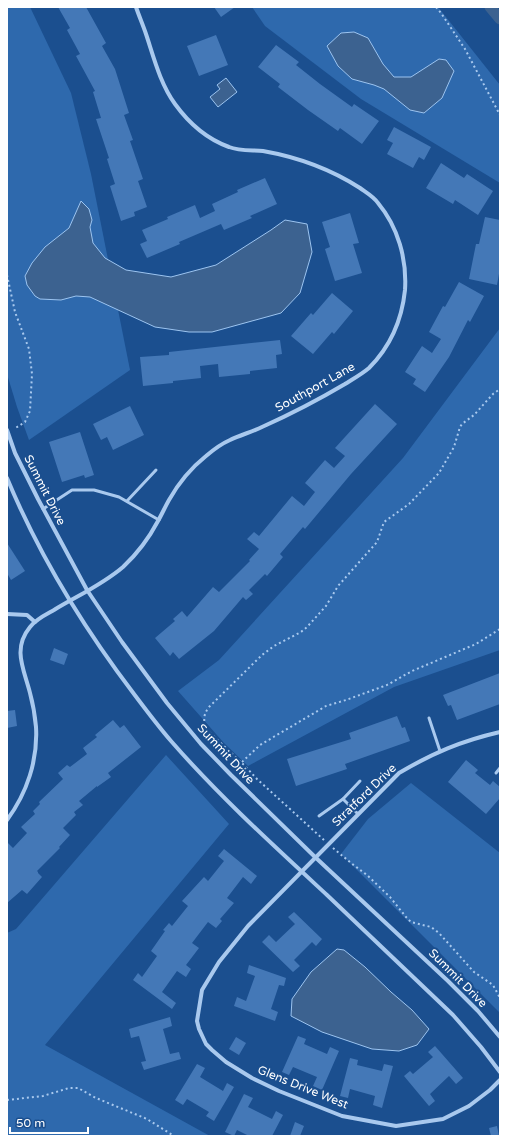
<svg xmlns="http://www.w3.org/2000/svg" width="507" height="1143" font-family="'Varela Round',sans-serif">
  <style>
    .green { fill: #2e69ad }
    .water { fill: #3c6290; stroke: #9cc4f0 }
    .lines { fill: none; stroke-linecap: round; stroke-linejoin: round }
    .canal { stroke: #3c6290; stroke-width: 11 }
    .building { fill: #4478b7 }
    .path { stroke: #a9c9ee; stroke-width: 2; stroke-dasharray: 2 3; stroke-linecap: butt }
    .lane { stroke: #a9c9ee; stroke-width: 3 }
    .street { stroke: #a9c9ee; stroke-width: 4 }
    .labels { text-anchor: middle; stroke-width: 4; stroke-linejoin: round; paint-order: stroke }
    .street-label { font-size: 12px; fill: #fff; stroke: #1b4f8f }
  </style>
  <rect width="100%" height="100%" fill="#1b4f8f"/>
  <g class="green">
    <path d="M7,7H30L71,93L91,174L130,370L29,440L17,407L7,374Z"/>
    <path d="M252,7H438L500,85V183L361,99L265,26Z"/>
    <path d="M500,328V650L394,687L248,766L224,743L178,691L219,660L403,458Z"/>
    <path d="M166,755L229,824L45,1045L210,1136H7V933L16,929Z"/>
    <path d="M411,783L500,853V1013L341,854L368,819Z"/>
  </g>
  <g class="water">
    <path d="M354,32L368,38L383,64L394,77H411L439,59L446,60L454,71L442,98L424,113L410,110L384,89L374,85L352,79L338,66L327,46L341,33Z"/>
    <path d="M226,78L237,92L218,107L210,97L220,89L217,85Z"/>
    <path d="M81,201L89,209L92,220L90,227L93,243L105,258L126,270L171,277L216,265L271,230L285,220L307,224L312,252L300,293L281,313L212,332H189L155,327L90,297L76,296L61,300L40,299L35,296L27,285L25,276L32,263L45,247L69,228Z"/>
    <path d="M337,949L344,950L365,967L391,992L412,1010L429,1029L417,1045L399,1051L372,1049L322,1032L291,1016L292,999L311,972Z"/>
  </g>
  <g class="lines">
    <path class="canal" d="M490,7L500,19"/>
  </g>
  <g class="building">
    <path d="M58,7H86L106,43L102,46L115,69L129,113L124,115L133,140L130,141L143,179L138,181L147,207L134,212L135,216L121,221L110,186L115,184L107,159L109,158L96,119L101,118L93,92L95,91L76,56L80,54L67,30L70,28Z"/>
    <path d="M214,7H235L221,17Z"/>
    <path d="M216,35L228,65L199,76L187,46Z"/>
    <path d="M276,45L299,62L296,65L320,84L352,107L354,104L379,121L362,144L340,128L338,131L308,110L278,87L280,84L258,67Z"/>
    <path d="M394,127L431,147L424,160L419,157L413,168L387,154L393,143L387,140Z"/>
    <path d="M441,163L464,178L467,174L493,191L478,215L455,200L453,204L426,188Z"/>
    <path d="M265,178L277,204L250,216L252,218L224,230L221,224L179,242L180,244L147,258L140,244L147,241L142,230L168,219L167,217L195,205L200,218L215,211L212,204L238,192L237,190Z"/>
    <path d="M350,213L359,243L353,244L362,273L335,281L325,249L330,247L322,222Z"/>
    <path d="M485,217L500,220V268L497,285L469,279L476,244H479Z"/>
    <path d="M459,282L484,296L470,322L468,320L449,357L425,392L413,384L416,379L405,372L422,346L432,353L441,339L429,332L443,306L445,307Z"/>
    <path d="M332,293L353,311L334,334L332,332L313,354L291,336L311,313L313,315Z"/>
    <path d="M280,340L282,354L276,355L277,368L250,371V374L219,377L218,364L200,366L201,378L173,381V383L143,386L140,357L169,355V352Z"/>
    <path d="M375,404L397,424L351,474L305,529L303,527L280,554L283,557L267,576L265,574L249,590L253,594L246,600L243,597L214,631L179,659L173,652L170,656L155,638L175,621L173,619L182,611L187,617L213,587L219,592L250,561L249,560L259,549L247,539L254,532L259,536L292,496L304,506L315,492L305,483L325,460L334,468L345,456L335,448Z"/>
    <path d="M130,406L144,435L113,450L107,437L101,440L93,424Z"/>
    <path d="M80,432L94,475L85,478L84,475L62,482L49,442Z"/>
    <path d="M7,543L25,571L11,580L7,573Z"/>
    <path d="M54,648L68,654L64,665L50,660Z"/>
    <path d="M500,673V704L457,720L451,705L448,706L443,695Z"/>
    <path d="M15,710L17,726L7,728V711Z"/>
    <path d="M397,716L402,728L405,727L410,741L345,764L347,769L296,786L287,759L351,739L349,733Z"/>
    <path d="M113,720L120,728L124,725L141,747L108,773L111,777L97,787V786L79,801L83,805L74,812L76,815L63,828L70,835L59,847L60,848L37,871L38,872V873L42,877L27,894L22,890L7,903V842L13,848L27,833L21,827L35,814L33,811L40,804L39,802L63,779L58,773L67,765L70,767L87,754L83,748L97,737L95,735Z"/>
    <path d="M466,760L478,770L475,773L490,785L493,781L500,787V798L486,814L448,782Z"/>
    <path d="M224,849L257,876L251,884L243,877L227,898L234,903L220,919L222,921L216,928L208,922L192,943L199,948L186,965L191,969L186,977L177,971L162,992L176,1003L172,1009L133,980L138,973L142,977L157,956L151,951L165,931L163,930L169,923L172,926L188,906L182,901L204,877L208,881L224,861L218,856Z"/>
    <path d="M294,912L322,939L316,946L312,942L294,960L300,966L293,972L262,942L269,935L276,942L295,924L288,917Z"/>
    <path d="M249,965L286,978L284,986L279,985L271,1009L278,1012L275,1021L234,1006L237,997L246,1001L255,976L247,973Z"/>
    <path d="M170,1017L172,1026L163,1029L170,1054L179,1052L181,1059L144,1070L141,1062L146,1061L139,1036L131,1038L129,1029Z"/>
    <path d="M298,1036L306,1039L304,1044L327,1054L330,1047L339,1051L322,1090L313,1086L317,1077L293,1067L289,1075L282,1072Z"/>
    <path d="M236,1037L246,1043L239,1055L229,1049Z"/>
    <path d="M435,1046L463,1078L456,1084L449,1076L430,1094L435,1101L429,1106L404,1076L410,1071L413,1074L433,1057L428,1052Z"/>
    <path d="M350,1058L358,1060L357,1065L382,1071L384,1064L393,1066L382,1108L373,1105L375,1096L350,1089L348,1098L340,1096Z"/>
    <path d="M197,1064L205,1068L200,1077L223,1091L227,1083L234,1087L214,1121L206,1116L209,1112L187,1099L183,1105L175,1100Z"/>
    <path d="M244,1094L253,1098L248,1107L272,1119L276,1111L283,1115L272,1136H249L237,1130L234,1136L225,1132Z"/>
    <path d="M295,1122L304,1126L300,1136H290Z"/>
    <path d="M497,1126L499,1136H491L489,1128Z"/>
  </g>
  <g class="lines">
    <g class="path">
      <path d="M436,7L441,13L465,49L500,115"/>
      <path d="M7,275L15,312L29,349L32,374L30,411L25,422L14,429"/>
      <path d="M242,762L260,745L326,706L346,700L387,685L412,671L476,644L500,629"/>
      <path d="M324,840L257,779L244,765L207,730C203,721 203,715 209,707L262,655L274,646L301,632L307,627L326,606L338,586L377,542L384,522L409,504L439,473L454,447L460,427L462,424L474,415L493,394L500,389"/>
      <path d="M333,848L351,863L367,875L390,897L406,917L411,922L431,927L439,933L474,972L493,985L500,998"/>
      <path d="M7,1100L43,1096L69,1088H78L96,1098L147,1119L174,1136"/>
    </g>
    <g class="lane">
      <path d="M127,501L156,470"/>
      <path d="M43,509L72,490H94L119,497L159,520"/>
      <path d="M429,718L440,751"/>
      <path d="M496,773L500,768"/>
      <path d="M343,799L360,781"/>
      <path d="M319,816L343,799L358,814"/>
    </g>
    <g class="street">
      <path d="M7,430L15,453L38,499L87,590L122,642L167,703L201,744L231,775L315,857L448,981L478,1011L500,1037"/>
      <path d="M7,478C39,555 83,627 134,694C146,710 158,726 171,741C219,796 274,846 327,895C369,935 411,975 453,1015L481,1047L500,1072"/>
      <path d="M7,614L27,615L35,622"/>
      <path d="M500,732C461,741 433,753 399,773L248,926L219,962L202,990L197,1021L199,1029L206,1044L212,1050L226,1062L252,1078L279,1091L342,1116L396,1126L443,1119L469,1106L490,1090L500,1080"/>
      <path d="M7,820C27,793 38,760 36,727C35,716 33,704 30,693C24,669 12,649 30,627C36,619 45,615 54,610C77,596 102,585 123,567C137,554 149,538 158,521C162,514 165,507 169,500C178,484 191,468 206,456C213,450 221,444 230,440C240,435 252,432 262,427C291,414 318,400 345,384C353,379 362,374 369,368C390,347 402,319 405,290C407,259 398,227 378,203C374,197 367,193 360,188C332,170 297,157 263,151C252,150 239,151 229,147C207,139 188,122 175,104C160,83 154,58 146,34C143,25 139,16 136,7"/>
    </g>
  </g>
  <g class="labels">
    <g class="street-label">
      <text transform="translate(315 387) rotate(-29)" y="4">Southport Lane</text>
      <text transform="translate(45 490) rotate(63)" y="4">Summit Drive</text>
      <text transform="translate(226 754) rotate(47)" y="4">Summit Drive</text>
      <text transform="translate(364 795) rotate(-44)" y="4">Stratford Drive</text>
      <text transform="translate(458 978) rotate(45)" y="4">Summit Drive</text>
      <text transform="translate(303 1087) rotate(22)" y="4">Glens Drive West</text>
    </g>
  </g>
  <rect width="507" height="1143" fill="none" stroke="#ffffff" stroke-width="16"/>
  <path d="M10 1127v6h78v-6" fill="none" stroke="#ffffff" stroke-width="2"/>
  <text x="16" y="1127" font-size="12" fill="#ffffff" stroke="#1b4f8f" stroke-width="3" paint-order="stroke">50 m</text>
</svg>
